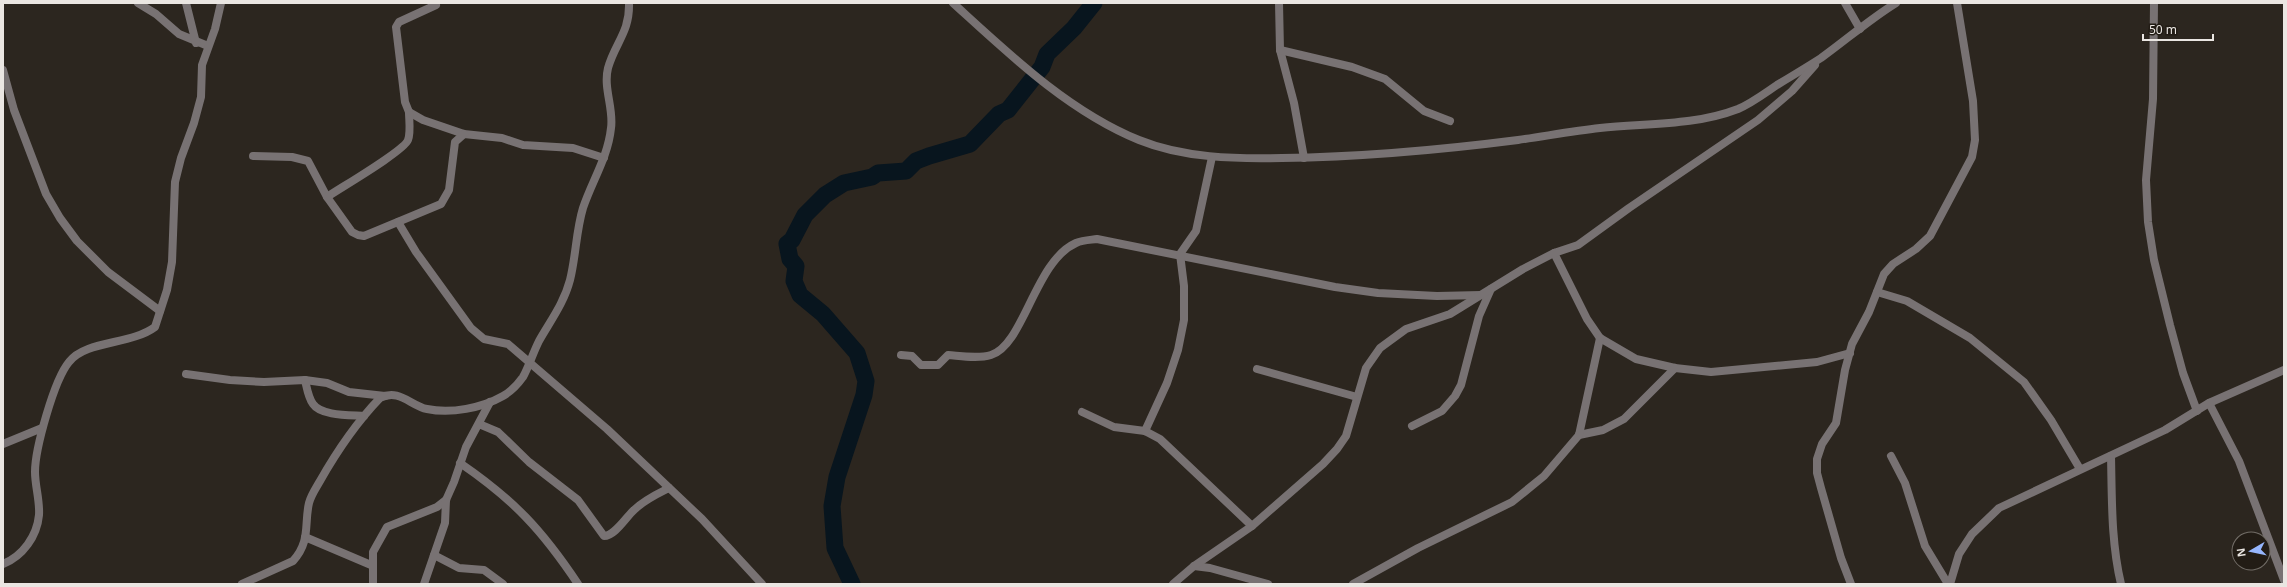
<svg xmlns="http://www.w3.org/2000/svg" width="2287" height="587" font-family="'Noto Sans',sans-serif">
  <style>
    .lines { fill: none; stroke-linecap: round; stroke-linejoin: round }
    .river { stroke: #08151e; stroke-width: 17 }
    .minor { stroke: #787273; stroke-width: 8 }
  </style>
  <rect width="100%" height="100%" fill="#2c261f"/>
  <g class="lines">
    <path class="river" d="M852,584L835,548L832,506L837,477L864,395L866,381L857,353L823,314L800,295L794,281L796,266L790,259L787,244L792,240L805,215L825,195L844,183L872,177L878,173L906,171L916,161L929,156L970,144L999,114L1008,110L1042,67L1047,54L1074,28L1094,3"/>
    <g class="minor">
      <path d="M138,3L156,14L179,34L208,46"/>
      <path d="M186,3L196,43"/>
      <path d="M953,3C1009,54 1068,111 1139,140C1183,158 1235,159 1282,158C1360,157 1440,150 1518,140C1546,136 1573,131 1600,128C1646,123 1694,126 1738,109C1752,103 1765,93 1777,85C1792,76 1807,67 1821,58C1846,40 1870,19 1896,3"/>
      <path d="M1279,3L1280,50L1294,103L1304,158"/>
      <path d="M1845,3L1860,29"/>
      <path d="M2154,3L2153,99L2146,180L2148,222L2154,260L2170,325L2183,373L2197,411"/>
      <path d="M436,5L399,22L396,27L405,102L409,112L423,120L464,134L502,138L523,145L573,148L604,158"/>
      <path d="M1280,50L1352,67L1385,79L1424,111L1450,121"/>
      <path d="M3,70L14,110L46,194L60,218L77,241L108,272L160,311"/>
      <path d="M253,156L292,157L308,161L327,197L352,232L358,235L364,236L441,204L449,190L455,142L464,134"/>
      <path d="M327,197C340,188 404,151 408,140C411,132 409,120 409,112"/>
      <path d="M398,222L416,252L471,328L484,339L508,344L607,429L702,519L762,584"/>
      <path d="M1554,253L1587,319L1600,338L1636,359L1675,368L1711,372L1817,362L1850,353"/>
      <path d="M1877,292L1907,301L1970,338L2024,382L2051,420L2080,469"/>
      <path d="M901,355L912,356L921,365H938L948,355C961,356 978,359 991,355C1024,345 1035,261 1076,243C1083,240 1090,240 1097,239L1335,287L1378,293L1437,296L1481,295"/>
      <path d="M1257,369L1357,397"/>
      <path d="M186,374L230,380L264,382L305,380L327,383L349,392L385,396"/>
      <path d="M305,380C307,388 308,397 313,404C321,416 350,415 364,416"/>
      <path d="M2209,403L2239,461L2284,580"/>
      <path d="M1082,412L1114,427L1145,431L1160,439L1252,526"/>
      <path d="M479,424L498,432L529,462L578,500L604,536C615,536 626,517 634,510C644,500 657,494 669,488"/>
      <path d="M1412,426L1442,411L1455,396L1461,385L1479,316L1491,289"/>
      <path d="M1145,431L1167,383L1178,350L1184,320V286L1180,254L1196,231L1212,157"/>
      <path d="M1579,435L1603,430L1624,419L1675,368"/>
      <path d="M3,444L42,428"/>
      <path d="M1891,456L1905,483L1925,546L1948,584"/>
      <path d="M2111,456C2112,499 2111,542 2121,584"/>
      <path d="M460,463C514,500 542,530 578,584"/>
      <path d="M305,537L371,565"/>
      <path d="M434,555L459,568L484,570L503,584"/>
      <path d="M3,564C23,556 37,536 39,515C40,501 35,486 35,472C35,449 54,380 69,362C86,340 131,345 155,327L167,290L172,262L175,182L181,158L194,123L201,97L202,65L215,29L221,3"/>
      <path d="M1194,566L1210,568L1268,584"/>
      <path d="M242,584L293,561C311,541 304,524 309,503C311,495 316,488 320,481C337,451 356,423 380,398C399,388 411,406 427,409C451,414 482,408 503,396C510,392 518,384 523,377C529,366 533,353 539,341C551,320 564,303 570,280C576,256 576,231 583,208C592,181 608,157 611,128C614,109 603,88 608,68C615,43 630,32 629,3"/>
      <path d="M373,584V552L387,527L437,507L446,500"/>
      <path d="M424,584L445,523L446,500L454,482L466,447L490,402"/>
      <path d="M1173,584L1194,566L1252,526L1323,464L1337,449L1346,436L1366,368L1380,348L1406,329L1450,314L1523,269L1554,253L1578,245L1629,208L1758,120L1792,91L1815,65"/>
      <path d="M1353,584L1418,548L1512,502L1544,476L1579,435L1600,338"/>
      <path d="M1851,584L1841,558L1821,488L1817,473V459L1822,444L1836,423L1845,370L1852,344L1869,312L1884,274L1893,264L1916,249L1930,236L1972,157L1975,140L1973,101L1957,3"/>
      <path d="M1950,584L1959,554L1972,534L1999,508L2165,430L2209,403L2284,370"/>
    </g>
  </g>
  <rect width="2287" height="587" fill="none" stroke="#eae6e2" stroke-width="8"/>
  <g transform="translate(2251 551) rotate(261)"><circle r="19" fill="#221c15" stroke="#726d67"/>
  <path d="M0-3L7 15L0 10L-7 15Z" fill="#96b6fd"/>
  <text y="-6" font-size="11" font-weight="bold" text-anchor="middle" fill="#eae6e2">N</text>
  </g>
  <path d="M2143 34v6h70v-6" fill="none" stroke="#eae6e2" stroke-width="2"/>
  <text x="2149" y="34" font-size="12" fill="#eae6e2" stroke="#221c15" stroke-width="3" paint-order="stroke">50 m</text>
</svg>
